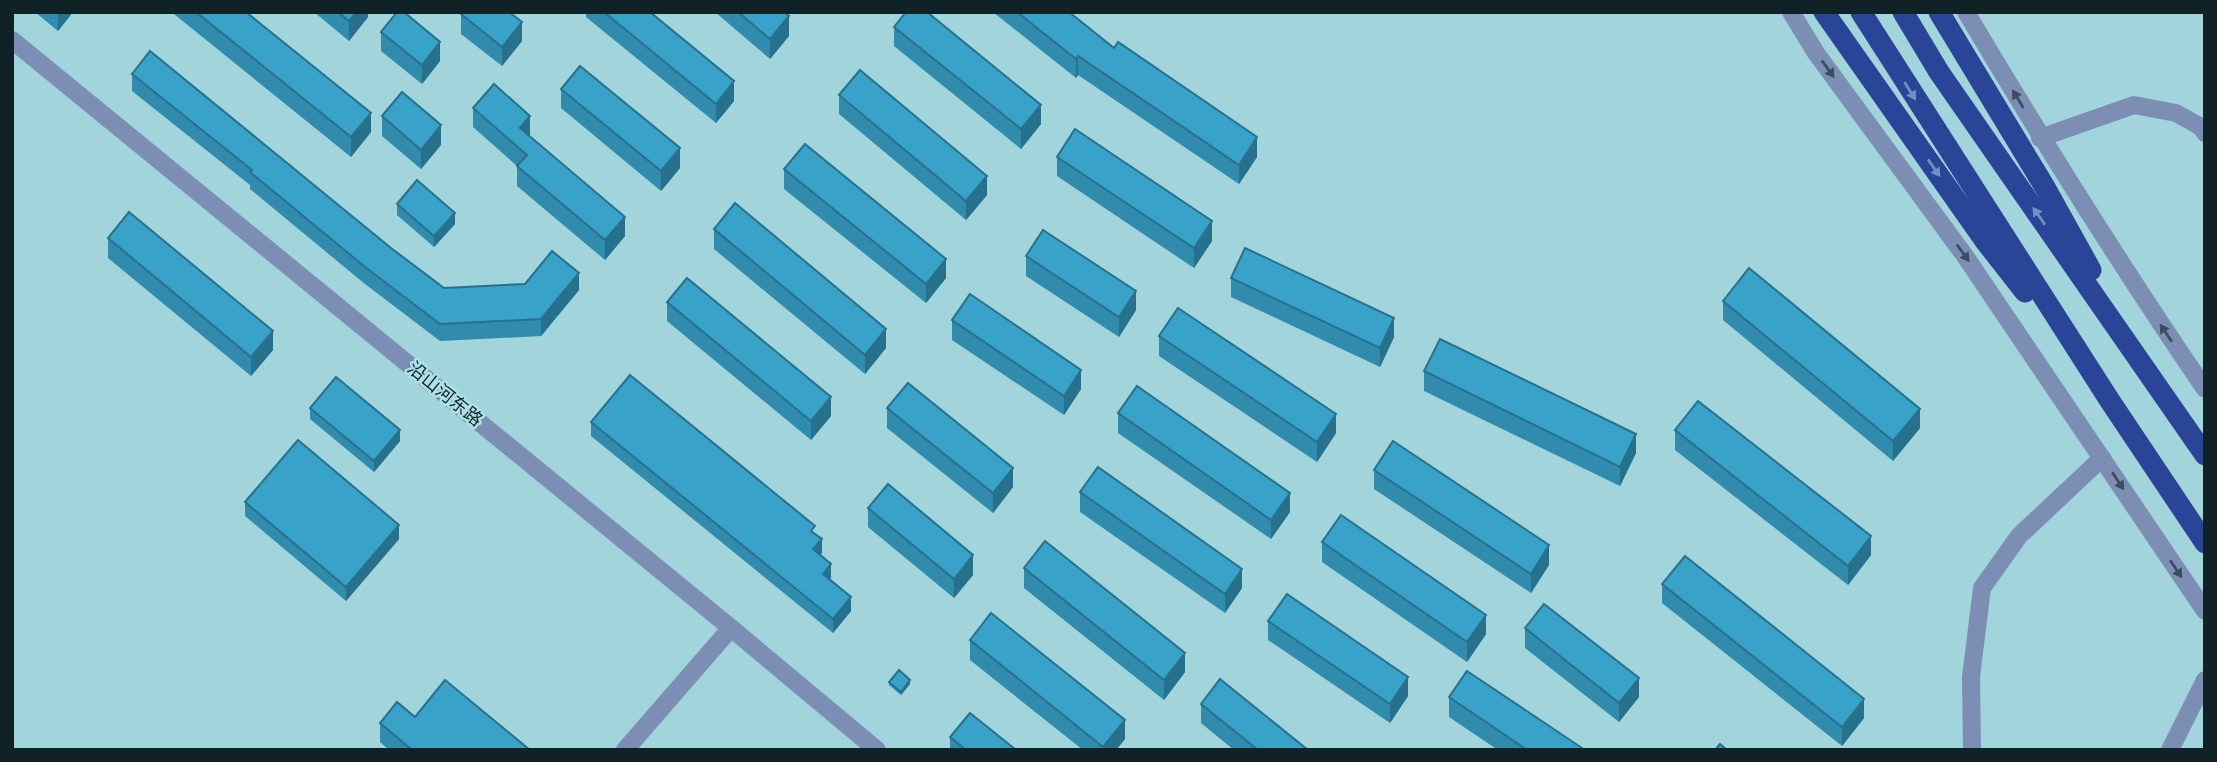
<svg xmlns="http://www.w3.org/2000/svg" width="2217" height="762" font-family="Ubuntu,'Noto Sans SC',sans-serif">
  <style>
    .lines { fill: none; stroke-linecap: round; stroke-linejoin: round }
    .minor { stroke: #7d8eb5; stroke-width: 18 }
    .highway { stroke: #2a4597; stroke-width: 21 }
    .wall { fill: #308bad }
    .shaded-wall { fill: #27718d }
    .building { fill: #38a2c9; stroke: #27718d; stroke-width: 2 }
    .oneway { fill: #3b4e5f }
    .oneway2 { fill: #6c93c0 }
    .labels { text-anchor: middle; stroke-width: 5; stroke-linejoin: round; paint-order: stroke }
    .street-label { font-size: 18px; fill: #0f2326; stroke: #ade1e8 }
  </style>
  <rect width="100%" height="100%" fill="#a1d4db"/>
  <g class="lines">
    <g class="minor">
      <path d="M1791,12L1816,53L1965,256L2205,611"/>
      <path d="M1966,12C2042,140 2121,266 2205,389"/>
      <path d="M12,40L731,628L877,750"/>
      <path d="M2040,138L2134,105L2176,113L2201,127L2205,133"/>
      <path d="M625,750L731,628"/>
      <path d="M1972,750L1971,677L1982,588L2019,536L2102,458"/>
      <path d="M2170,750L2205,680"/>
    </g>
    <g class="highway">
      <path d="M1824,12L1985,241L2025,292"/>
      <path d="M1861,12L2110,401L2205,543"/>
      <path d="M1903,12L1939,72L2205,455"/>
      <path d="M1939,12L2046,189L2091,270"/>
    </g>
  </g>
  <g class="wall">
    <path d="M35,12H73L58,31Z"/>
    <path d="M174,12H246L371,132L351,157L174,14Z"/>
    <path d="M314,12H368V17L349,41Z"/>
    <path d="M586,12H650L734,101L716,123L586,17Z"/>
    <path d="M715,12H784L789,36L770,59Z"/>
    <path d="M993,12H1069L1114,48L1257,157L1239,184L1078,75L1076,78Z"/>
    <path d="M461,14L522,41L502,66L461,34Z"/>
    <path d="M894,27L1041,124L1021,149L894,46Z"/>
    <path d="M381,32L440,61L422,84L381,51Z"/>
    <path d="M132,74L391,248L444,288L579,290L541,336L440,341L365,284L250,189V185L132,91Z"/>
    <path d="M561,89L680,168L661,191L561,108Z"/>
    <path d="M839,95L987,195L966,220L839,114Z"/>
    <path d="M473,108L530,136V137L625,236L605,260L517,186V166L473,127Z"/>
    <path d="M382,116L441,145L421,169L382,136Z"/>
    <path d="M1057,157L1212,241L1194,268L1057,176Z"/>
    <path d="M784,169L946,278L926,303L784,189Z"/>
    <path d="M397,204L455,224L434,247L397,215Z"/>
    <path d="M714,229L886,348L865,374L714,249Z"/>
    <path d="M108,238L273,350L251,376L108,258Z"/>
    <path d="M1026,256L1136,310L1119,337L1026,276Z"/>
    <path d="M1231,278L1394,337L1380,367L1231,297Z"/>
    <path d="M1723,301L1920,428L1893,461L1723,320Z"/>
    <path d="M667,302L831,416L811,440L667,321Z"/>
    <path d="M952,320L1081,389L1064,415L952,340Z"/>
    <path d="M1159,336L1336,433L1317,462L1159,356Z"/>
    <path d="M1424,371L1636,453L1620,486L1424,391Z"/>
    <path d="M310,408L400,441L374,472L310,419Z"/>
    <path d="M887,408L1013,487L993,513L887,428Z"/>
    <path d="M1118,413L1290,512L1271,539L1118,433Z"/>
    <path d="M591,422L815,534L822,553L820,555L831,578L829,580L851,611L833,633L591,436Z"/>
    <path d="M1675,430L1871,555L1848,585L1675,450Z"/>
    <path d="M1374,470L1549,565L1531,593L1374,489Z"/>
    <path d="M1080,492L1242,588L1225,613L1080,512Z"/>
    <path d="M245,502L399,539L346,601L245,516Z"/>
    <path d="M868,508L973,575L954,598L868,527Z"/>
    <path d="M1322,542L1486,634L1467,662L1322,562Z"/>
    <path d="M1024,568L1185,672L1164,700L1024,588Z"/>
    <path d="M1662,584L1864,718L1842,746L1662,603Z"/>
    <path d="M1268,621L1408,696L1390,723L1268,640Z"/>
    <path d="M1525,628L1639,697L1619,722L1525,648Z"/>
    <path d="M970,640L1125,739L1116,750H1083L970,660Z"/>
    <path d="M889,682L910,684L901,695L889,685Z"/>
    <path d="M1449,697L1582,750H1498L1449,717Z"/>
    <path d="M1201,704L1308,750H1234L1201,723Z"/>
    <path d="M415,717L530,750H389L380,742V723Z"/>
    <path d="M950,737L1016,750H950Z"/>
  </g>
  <g class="shaded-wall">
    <path d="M58,12H73L58,31Z"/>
    <path d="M356,12H368V17L349,41V21Z"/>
    <path d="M789,16V36L770,59V39Z"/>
    <path d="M522,22V41L502,66V47Z"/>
    <path d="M440,42V61L422,84V65Z"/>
    <path d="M1078,56V75L1076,78V59Z"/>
    <path d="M734,81V101L716,123V104Z"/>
    <path d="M1041,105V124L1021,149V129Z"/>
    <path d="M371,113V132L351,157V137Z"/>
    <path d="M530,116V136L520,148V128Z"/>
    <path d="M441,125V145L421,169V150Z"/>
    <path d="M1257,137V157L1239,184V165Z"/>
    <path d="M680,148V168L661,191V171Z"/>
    <path d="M987,176V195L966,220V201Z"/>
    <path d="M455,213V224L434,247V236Z"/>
    <path d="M625,217V236L605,260V240Z"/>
    <path d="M1212,221V241L1194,268V248Z"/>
    <path d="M946,259V278L926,303V284Z"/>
    <path d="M579,273V290L541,336V319Z"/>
    <path d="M1136,291V310L1119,337V317Z"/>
    <path d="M1394,318V337L1380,367V348Z"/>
    <path d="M886,329V348L865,374V355Z"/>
    <path d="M273,331V350L251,376V357Z"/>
    <path d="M1081,370V389L1064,415V396Z"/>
    <path d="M831,397V416L811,440V421Z"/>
    <path d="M1920,409V428L1893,461V441Z"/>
    <path d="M1336,414V433L1317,462V442Z"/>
    <path d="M400,430V441L374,472V461Z"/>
    <path d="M1636,434V453L1620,486V467Z"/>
    <path d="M1013,468V487L993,513V493Z"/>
    <path d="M1290,493V512L1271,539V520Z"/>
    <path d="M399,525V539L346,601V587Z"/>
    <path d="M1871,536V555L1848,585V566Z"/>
    <path d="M822,539V553L813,563V549Z"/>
    <path d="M1549,545V565L1531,593V574Z"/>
    <path d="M973,555V575L954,598V579Z"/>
    <path d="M831,564V578L823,588V574Z"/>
    <path d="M1242,569V588L1225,613V594Z"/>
    <path d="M851,597V611L833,633V619Z"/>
    <path d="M1486,615V634L1467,662V642Z"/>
    <path d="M1185,653V672L1164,700V680Z"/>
    <path d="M1408,677V696L1390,723V704Z"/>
    <path d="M1639,678V697L1619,722V703Z"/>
    <path d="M910,680V684L901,695V692Z"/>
    <path d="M1864,699V718L1842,746V727Z"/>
    <path d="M1125,720V739L1116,750H1103V747Z"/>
  </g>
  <g class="building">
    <path d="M196,12H246L371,113L351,137Z"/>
    <path d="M338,12H356L349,21Z"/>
    <path d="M397,12H404L440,42L422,65L381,32Z"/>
    <path d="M463,12H509L522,22L502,47L461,14Z"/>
    <path d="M604,12H650L734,81L716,104Z"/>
    <path d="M738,12H784L789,16L770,39Z"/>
    <path d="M906,12H927L1041,105L1021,129L894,27Z"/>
    <path d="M1017,12H1069L1114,48L1118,42L1257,137L1239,165L1078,56L1076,59Z"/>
    <path d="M150,51L391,248L444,288L525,284L552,251L579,273L541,319L440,324L365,267L250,172L252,170L132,74Z"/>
    <path d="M580,66L680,148L661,171L561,89Z"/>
    <path d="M860,70L987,176L966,201L839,95Z"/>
    <path d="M494,84L530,116L520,128L625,217L605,240L517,166L527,155L473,108Z"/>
    <path d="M402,92L441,125L421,150L382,116Z"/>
    <path d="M1075,129L1212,221L1194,248L1057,157Z"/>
    <path d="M805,144L946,259L926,284L784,169Z"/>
    <path d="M417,180L455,213L434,236L397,204Z"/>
    <path d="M735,203L886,329L865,355L714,229Z"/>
    <path d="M129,212L273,331L251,357L108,238Z"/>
    <path d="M1043,230L1136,291L1119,317L1026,256Z"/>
    <path d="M1245,248L1394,318L1380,348L1231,278Z"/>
    <path d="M1749,268L1920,409L1893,441L1723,301Z"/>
    <path d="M687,278L831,397L811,421L667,302Z"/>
    <path d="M970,294L1081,370L1064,396L952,320Z"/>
    <path d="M1178,308L1336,414L1317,442L1159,336Z"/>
    <path d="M1440,339L1636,434L1620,467L1424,371Z"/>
    <path d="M630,375L815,526L811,531L822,539L813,549L831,564L823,574L851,597L833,619L591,422Z"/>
    <path d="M336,377L400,430L374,461L310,408Z"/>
    <path d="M908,383L1013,468L993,493L887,408Z"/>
    <path d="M1137,386L1290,493L1271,520L1118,413Z"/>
    <path d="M1698,401L1871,536L1848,566L1675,430Z"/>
    <path d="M298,440L399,525L346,587L245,502Z"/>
    <path d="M1393,441L1549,545L1531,574L1374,470Z"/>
    <path d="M1098,467L1242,569L1225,594L1080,492Z"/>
    <path d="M888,484L973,555L954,579L868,508Z"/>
    <path d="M1341,515L1486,615L1467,642L1322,542Z"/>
    <path d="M1045,541L1185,653L1164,680L1024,568Z"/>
    <path d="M1685,556L1864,699L1842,727L1662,584Z"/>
    <path d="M1287,594L1408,677L1390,704L1268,621Z"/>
    <path d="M1544,604L1639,678L1619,703L1525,628Z"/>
    <path d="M991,613L1125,720L1103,747L970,640Z"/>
    <path d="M899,670L910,680L901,692L889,682Z"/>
    <path d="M1467,671L1582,748L1581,750H1527L1449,697Z"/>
    <path d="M1220,679L1308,750H1258L1201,704Z"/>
    <path d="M445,680L530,750H412L380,723L397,702L415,717Z"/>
    <path d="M970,713L1016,750H966L950,737Z"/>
    <path d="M1720,744L1727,750H1715Z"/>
  </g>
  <defs><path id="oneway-solid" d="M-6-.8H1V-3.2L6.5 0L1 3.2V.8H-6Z" transform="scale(1.75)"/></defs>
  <g class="oneway">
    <use href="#oneway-solid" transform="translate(1828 69) rotate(54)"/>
    <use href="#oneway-solid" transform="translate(2018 99) rotate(-121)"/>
    <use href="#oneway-solid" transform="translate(1963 253) rotate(54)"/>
    <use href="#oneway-solid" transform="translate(2166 333) rotate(-124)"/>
    <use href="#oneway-solid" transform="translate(2118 481) rotate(57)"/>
    <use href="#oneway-solid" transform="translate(2176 569) rotate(56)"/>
  </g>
  <g class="oneway2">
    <use href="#oneway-solid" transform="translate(1910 91) rotate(58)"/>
    <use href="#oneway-solid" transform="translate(1934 168) rotate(55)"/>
    <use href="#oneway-solid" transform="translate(2039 216) rotate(-125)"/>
  </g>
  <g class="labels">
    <g class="street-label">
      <text transform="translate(445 394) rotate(39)" y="6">沿山河东路</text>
    </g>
  </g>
  <rect width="2217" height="762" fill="none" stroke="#0f2326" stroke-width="28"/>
</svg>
